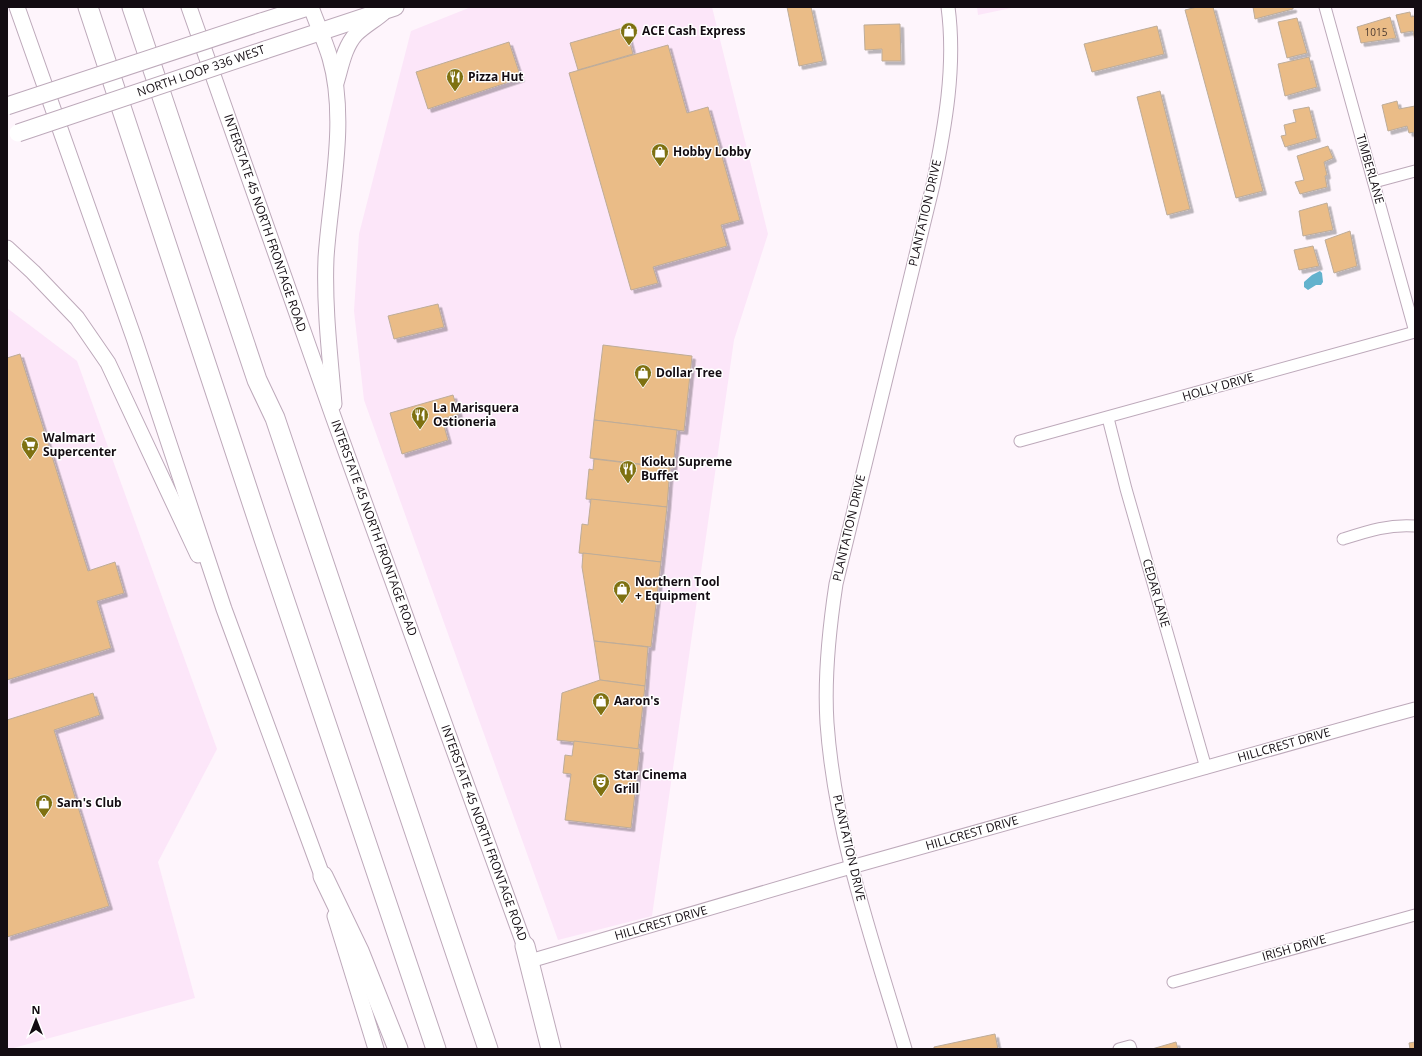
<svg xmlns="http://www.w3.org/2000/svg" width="1422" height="1056" font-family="'Open Sans',sans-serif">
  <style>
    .built { fill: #fce6f9 }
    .water { fill: #63b2cd }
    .building { fill: #eabc87; stroke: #bdac99; filter: url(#shadow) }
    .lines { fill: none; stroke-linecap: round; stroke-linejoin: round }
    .minor-casing { stroke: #bda9ba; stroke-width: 13 }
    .tertiary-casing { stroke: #bda9ba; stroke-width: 15 }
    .secondary-casing { stroke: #bda9ba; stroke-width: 17 }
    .primary-casing { stroke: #bda9ba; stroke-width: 19 }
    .motorway-casing { stroke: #bda9ba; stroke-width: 21 }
    .minor { stroke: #fff; stroke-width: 11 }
    .tertiary { stroke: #fff; stroke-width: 13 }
    .secondary { stroke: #fff; stroke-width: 15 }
    .primary { stroke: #fff; stroke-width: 17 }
    .motorway { stroke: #fff; stroke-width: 19 }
    .primary-bridge-casing { stroke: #bda9ba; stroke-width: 19; stroke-linecap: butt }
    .primary-bridge { stroke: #fff; stroke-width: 17 }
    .labels { text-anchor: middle; stroke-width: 3; stroke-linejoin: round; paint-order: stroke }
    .number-label { font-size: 10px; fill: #49382f }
    .poi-label { font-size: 12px; font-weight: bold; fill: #130c12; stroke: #fff; text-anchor: start }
    .street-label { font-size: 12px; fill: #130c12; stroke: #fff }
  </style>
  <defs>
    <filter id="shadow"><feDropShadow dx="3.5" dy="3.5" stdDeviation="0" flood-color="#0004"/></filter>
  </defs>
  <rect width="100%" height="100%" fill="#fef5fc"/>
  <g class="built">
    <path d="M471,7H712L768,234L734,340L652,916L558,940L364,400L354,311L359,234L411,31Z"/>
    <path d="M977,7H1016L978,15Z"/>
    <path d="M7,308L77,361L217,749L158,862L195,998L10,1049H7Z"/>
  </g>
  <path class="water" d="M1320,271L1322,273L1323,282L1321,285H1316L1308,290L1304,287V282L1312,275Z"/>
  <g class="building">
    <path d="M787,7H811L823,61L799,66Z"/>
    <path d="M1197,7H1213L1263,191L1236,198L1185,10Z"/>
    <path d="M1253,7H1293V9L1255,19Z"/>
    <path d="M1410,12L1411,17L1415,16V41L1413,31L1401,33L1396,15Z"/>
    <path d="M1390,17L1396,38L1361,43L1357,27Z"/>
    <path d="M1297,18L1307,53L1287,58L1278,22Z"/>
    <path d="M900,24L901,61H882V49L865,50L864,25Z"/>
    <path d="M1157,26L1164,54L1092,72L1084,44Z"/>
    <path d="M626,27L633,54L578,70L570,43Z"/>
    <path d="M509,42L521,78L428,109L416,72Z"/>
    <path d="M668,45L687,113L708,107L740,220L721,225L727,246L653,267L658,283L631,290L569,73Z"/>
    <path d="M1309,57L1317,87L1285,96L1278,64Z"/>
    <path d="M1160,91L1190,209L1167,215L1137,97Z"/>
    <path d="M1397,101L1399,109L1415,106V132L1409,133L1407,126L1388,131L1382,105Z"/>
    <path d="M1309,107L1317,138L1285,147L1281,136L1286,135L1284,125L1296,122L1293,110Z"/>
    <path d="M1328,146L1333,158L1324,162L1327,175L1325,176L1327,187L1300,194L1295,182L1304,180L1297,156Z"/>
    <path d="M1327,203L1333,230L1303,236L1299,211Z"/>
    <path d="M1350,231L1357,266L1334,273L1325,240Z"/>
    <path d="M1313,246L1319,266L1299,270L1294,250Z"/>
    <path d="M438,304L444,327L394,339L388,316Z"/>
    <path d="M603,345L692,356L684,431L594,420Z"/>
    <path d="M20,354L88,571L115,562L124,593L97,601L111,648L7,680V358Z"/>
    <path d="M453,395L459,414L442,419L448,440L402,454L390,413Z"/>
    <path d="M594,420L677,430L673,468L590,458Z"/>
    <path d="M594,459L670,468L667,507L586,499L589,469L593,470Z"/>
    <path d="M591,499L667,507L661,562L579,553L582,524L588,525Z"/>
    <path d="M583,553L661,562L651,647L594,641L582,567Z"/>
    <path d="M594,641L648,647L645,686L600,680Z"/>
    <path d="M600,680L645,686L638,749L557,740L562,693Z"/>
    <path d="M93,693L100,715L54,730L109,906L7,937V720Z"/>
    <path d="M574,741L640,749L631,828L565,820L571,774L563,773L565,755L572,756Z"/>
    <path d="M995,1034L998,1049H934V1047Z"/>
    <path d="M1176,1042L1178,1049H1152Z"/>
    <path d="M1415,1042V1049H1410L1409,1043Z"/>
  </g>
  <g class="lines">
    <g class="minor-casing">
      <g id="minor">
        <path d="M1325,7L1415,332"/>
        <path d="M1374,182L1415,171"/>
        <path d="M1108,418L1126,489L1206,768"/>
        <path d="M1020,441L1415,332"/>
        <path d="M1343,539C1368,531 1389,524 1415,526"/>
        <path d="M1173,982L1415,915"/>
        <path d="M1119,1049L1130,1046L1131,1049"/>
      </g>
    </g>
    <g class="tertiary-casing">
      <g id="tertiary">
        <path d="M530,961L837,871L1378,719L1415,709"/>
        <path d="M905,1049C873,942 835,835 827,723C824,676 829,630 836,584L933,185C945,127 956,66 948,7"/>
      </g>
    </g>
    <g class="secondary-casing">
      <g id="secondary">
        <path d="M17,7L134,338L224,609L326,886"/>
        <path d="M189,7L333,416L528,955"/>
        <path d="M311,7C317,24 325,41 330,58C348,120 330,196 326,258C324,307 330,356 334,404"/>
        <path d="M336,83C341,67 344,47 356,34C364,26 375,20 383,13"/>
        <path d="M7,248L33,272L77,318L108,363L198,555"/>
        <path d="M335,916L376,1049"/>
      </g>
    </g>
    <g class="primary-casing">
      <g id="primary">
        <path d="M261,22L308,7"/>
        <path d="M265,50L395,7"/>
      </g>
    </g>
    <g class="motorway-casing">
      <g id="motorway">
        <path d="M88,7L265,542L436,1049"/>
        <path d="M132,7L257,380L275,418L488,1049"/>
        <path d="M323,876L359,951L398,1049"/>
        <path d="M525,946L551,1049"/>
      </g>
    </g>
    <use href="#minor" class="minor"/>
    <use href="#tertiary" class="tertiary"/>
    <use href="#secondary" class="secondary"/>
    <use href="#primary" class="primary"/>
    <use href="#motorway" class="motorway"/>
    <g class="primary-bridge-casing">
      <g id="primary-bridge">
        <path d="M7,106L261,22"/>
        <path d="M18,133L265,50"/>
      </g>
    </g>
    <use href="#primary-bridge" class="primary-bridge"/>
  </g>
  <defs>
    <g id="shop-pin" transform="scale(0.9)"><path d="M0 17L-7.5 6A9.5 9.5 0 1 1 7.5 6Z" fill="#7e7111" stroke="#fff"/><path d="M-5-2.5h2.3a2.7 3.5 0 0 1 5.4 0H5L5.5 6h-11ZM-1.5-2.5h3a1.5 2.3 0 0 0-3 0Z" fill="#fff"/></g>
    <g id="restaurant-pin" transform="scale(0.9)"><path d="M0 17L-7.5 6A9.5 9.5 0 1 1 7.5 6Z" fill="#7e7111" stroke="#fff"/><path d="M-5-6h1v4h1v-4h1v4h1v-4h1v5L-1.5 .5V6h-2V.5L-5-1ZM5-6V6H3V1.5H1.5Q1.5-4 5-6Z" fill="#fff"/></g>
    <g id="supermarket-pin" transform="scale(0.9)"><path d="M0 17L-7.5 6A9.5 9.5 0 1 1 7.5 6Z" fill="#7e7111" stroke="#fff"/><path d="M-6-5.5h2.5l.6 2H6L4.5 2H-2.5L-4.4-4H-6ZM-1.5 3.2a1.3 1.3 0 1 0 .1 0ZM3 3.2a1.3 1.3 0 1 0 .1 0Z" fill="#fff"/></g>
    <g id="theatre-pin" transform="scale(0.9)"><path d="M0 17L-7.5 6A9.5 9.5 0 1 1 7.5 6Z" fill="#7e7111" stroke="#fff"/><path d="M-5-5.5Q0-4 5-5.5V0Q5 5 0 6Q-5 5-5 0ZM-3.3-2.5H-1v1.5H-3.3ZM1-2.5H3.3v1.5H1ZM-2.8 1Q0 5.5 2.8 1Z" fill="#fff"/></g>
  </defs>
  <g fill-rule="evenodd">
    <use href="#shop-pin" x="629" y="31"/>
    <use href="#restaurant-pin" x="455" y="77"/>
    <use href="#shop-pin" x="660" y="152"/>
    <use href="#shop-pin" x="643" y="373"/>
    <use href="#restaurant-pin" x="420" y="415"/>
    <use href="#supermarket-pin" x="30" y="445"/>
    <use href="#restaurant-pin" x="628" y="469"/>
    <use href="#shop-pin" x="622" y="589"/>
    <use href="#shop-pin" x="601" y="701"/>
    <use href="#theatre-pin" x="601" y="782"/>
    <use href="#shop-pin" x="44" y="803"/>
  </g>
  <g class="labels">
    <g class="number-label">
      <text x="1376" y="36">1015</text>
    </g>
    <g class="poi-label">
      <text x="642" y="35">ACE Cash Express</text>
      <text x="468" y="81">Pizza Hut</text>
      <text x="673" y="156">Hobby Lobby</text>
      <text x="656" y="377">Dollar Tree</text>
      <text x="433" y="412">La Marisquera<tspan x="433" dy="14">Ostioneria</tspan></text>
      <text x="43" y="442">Walmart<tspan x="43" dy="14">Supercenter</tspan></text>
      <text x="641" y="466">Kioku Supreme<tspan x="641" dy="14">Buffet</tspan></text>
      <text x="635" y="586">Northern Tool<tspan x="635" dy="14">+ Equipment</tspan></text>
      <text x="614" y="705">Aaron's</text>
      <text x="614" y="779">Star Cinema<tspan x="614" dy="14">Grill</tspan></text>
      <text x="57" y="807">Sam's Club</text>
    </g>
    <g class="street-label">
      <text transform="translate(201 71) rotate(-19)" y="4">NORTH LOOP 336 WEST</text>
      <text transform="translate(1370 169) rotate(74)" y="4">TIMBERLANE</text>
      <text transform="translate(925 213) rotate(-77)" y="4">PLANTATION DRIVE</text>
      <text transform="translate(265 223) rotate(71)" y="4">INTERSTATE 45 NORTH FRONTAGE ROAD</text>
      <text transform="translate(1218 387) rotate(-16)" y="4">HOLLY DRIVE</text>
      <text transform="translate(374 528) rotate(70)" y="4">INTERSTATE 45 NORTH FRONTAGE ROAD</text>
      <text transform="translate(849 528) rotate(-77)" y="4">PLANTATION DRIVE</text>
      <text transform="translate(1156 593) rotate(74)" y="4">CEDAR LANE</text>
      <text transform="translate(1284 745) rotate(-16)" y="4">HILLCREST DRIVE</text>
      <text transform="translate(484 833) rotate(70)" y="4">INTERSTATE 45 NORTH FRONTAGE ROAD</text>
      <text transform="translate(972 833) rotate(-16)" y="4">HILLCREST DRIVE</text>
      <text transform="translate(849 848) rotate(77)" y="4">PLANTATION DRIVE</text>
      <text transform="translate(661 923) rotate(-16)" y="4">HILLCREST DRIVE</text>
      <text transform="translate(1294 948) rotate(-16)" y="4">IRISH DRIVE</text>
    </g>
  </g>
  <rect width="1422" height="1056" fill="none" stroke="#130c12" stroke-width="16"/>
  <g transform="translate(36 1020)" stroke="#ffffff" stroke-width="3" paint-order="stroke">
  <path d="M0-3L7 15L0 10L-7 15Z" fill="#130c12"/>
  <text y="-6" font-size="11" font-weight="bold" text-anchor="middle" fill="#130c12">N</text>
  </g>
</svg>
